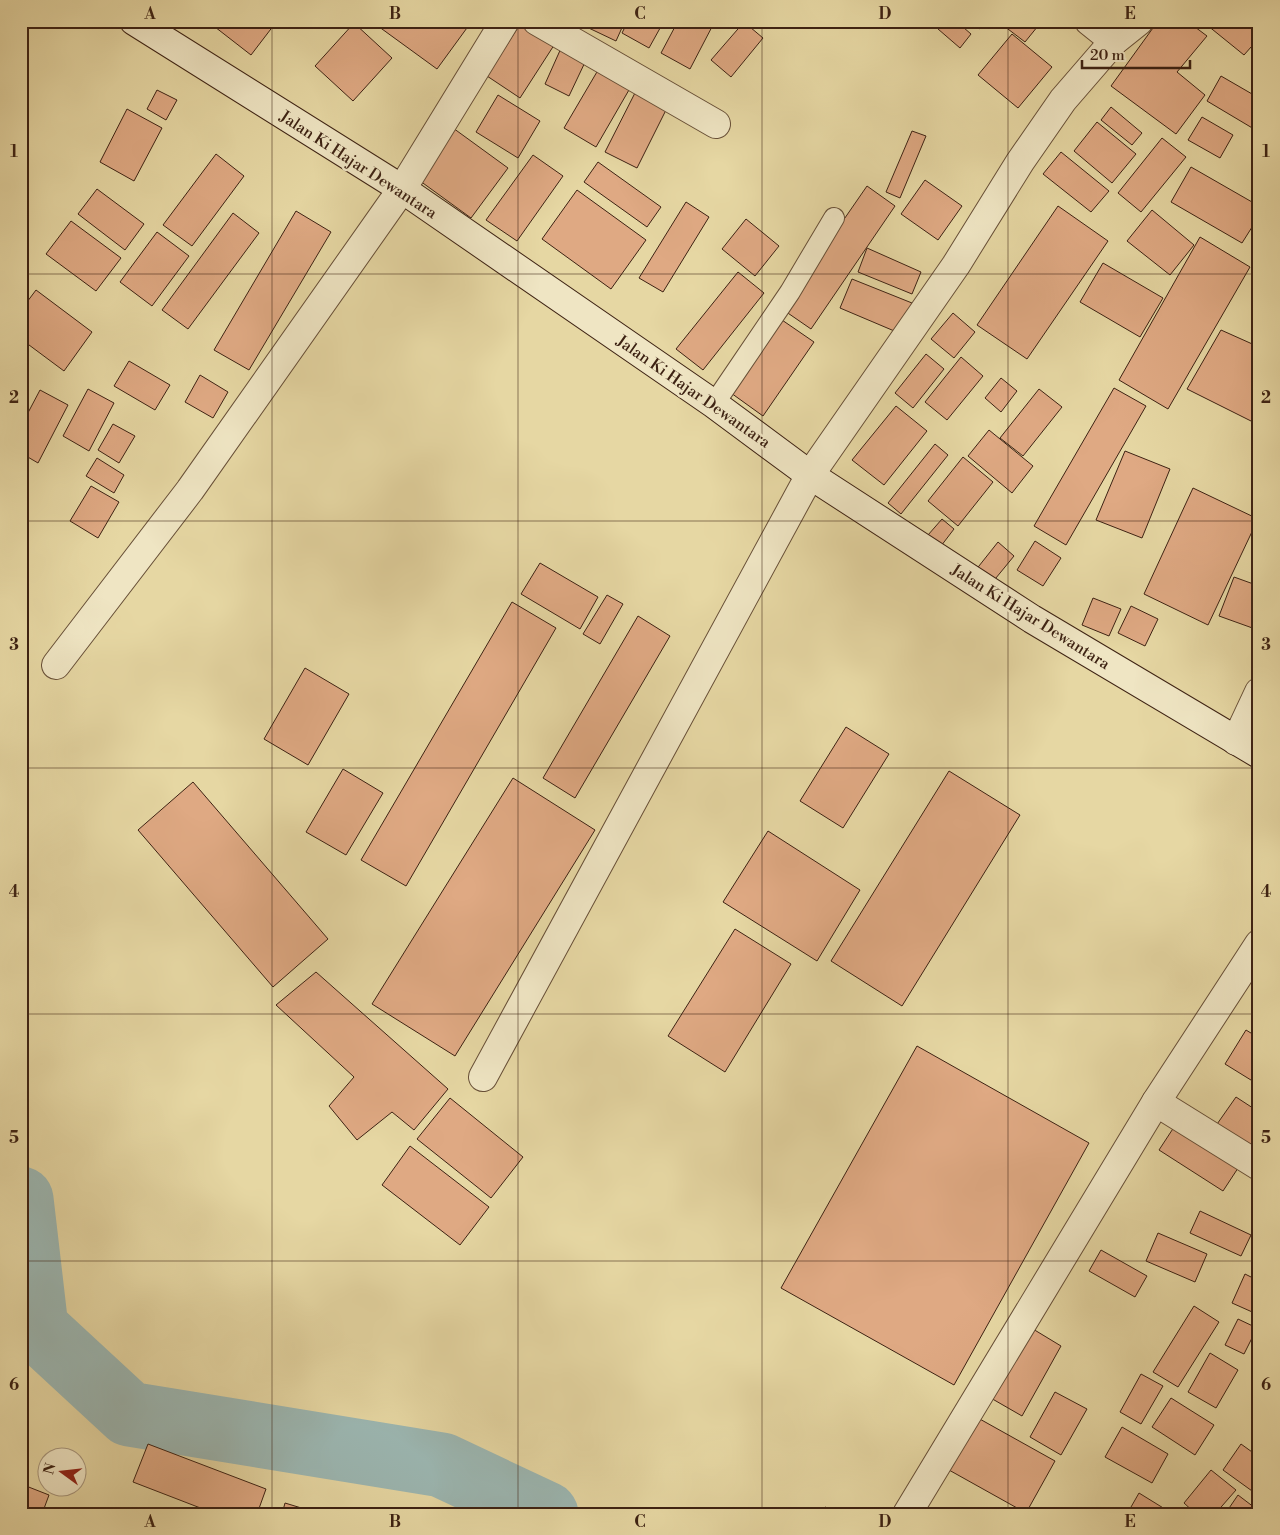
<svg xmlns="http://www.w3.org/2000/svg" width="1280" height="1535" font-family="'Libre Bodoni',serif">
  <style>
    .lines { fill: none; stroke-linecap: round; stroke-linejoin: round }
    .river { stroke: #9cb7b2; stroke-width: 65 }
    .building { fill: #dfa983; stroke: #3d2213 }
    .service-casing { stroke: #674f37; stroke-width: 22 }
    .minor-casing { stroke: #674f37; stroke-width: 30 }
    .secondary-casing { stroke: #3d2213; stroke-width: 30 }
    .service { stroke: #efe5c3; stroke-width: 20 }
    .minor { stroke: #efe5c3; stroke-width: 28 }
    .secondary { stroke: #efe5c3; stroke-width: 28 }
    .grid { fill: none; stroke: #3d2213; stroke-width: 1; stroke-opacity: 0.55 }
    .labels { text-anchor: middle; stroke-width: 5; stroke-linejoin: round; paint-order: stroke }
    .street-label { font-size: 16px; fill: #3d2213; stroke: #efe5c3 }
    .neatline { fill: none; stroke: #3d2213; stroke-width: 2 }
    .grid-label { font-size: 16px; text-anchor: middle; font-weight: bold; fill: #3d2213 }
  </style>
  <rect width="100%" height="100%" fill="#e6d7a3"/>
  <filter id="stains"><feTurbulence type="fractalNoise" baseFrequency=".004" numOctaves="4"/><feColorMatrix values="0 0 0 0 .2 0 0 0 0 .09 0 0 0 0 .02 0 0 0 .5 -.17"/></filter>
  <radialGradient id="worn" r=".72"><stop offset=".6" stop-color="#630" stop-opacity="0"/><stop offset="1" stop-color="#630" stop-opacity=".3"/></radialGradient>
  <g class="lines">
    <path class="river" d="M21,1199L36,1328L129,1414L442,1465L546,1514"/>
  </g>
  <g class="building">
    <path d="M219,21H277L251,55L215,27Z"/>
    <path d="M371,21H472L437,69Z"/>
    <path d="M522,21H531L558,39L520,98L487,76Z"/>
    <path d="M574,21H625L616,41Z"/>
    <path d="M628,21H664L649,48L622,33Z"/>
    <path d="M678,21H715L690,69L661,53Z"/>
    <path d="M944,21H956L971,34L960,48L938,29Z"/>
    <path d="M970,21H986L980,29Z"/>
    <path d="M1008,21H1042L1025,42L1004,26Z"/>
    <path d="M1158,21H1187L1207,36L1177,72L1205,95L1176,134L1111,86Z"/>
    <path d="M1202,21H1259V38L1244,55Z"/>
    <path d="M744,22L763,38L731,77L711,60Z"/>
    <path d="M354,23L392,58L353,101L315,66Z"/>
    <path d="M1012,34L1052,67L1018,108L978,75Z"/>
    <path d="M562,46L587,58L569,96L545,84Z"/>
    <path d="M601,65L633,83L596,147L564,128Z"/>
    <path d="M1221,76L1259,98V132L1207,101Z"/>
    <path d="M638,87L669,104L637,168L605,152Z"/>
    <path d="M157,90L177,100L166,120L147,109Z"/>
    <path d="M498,95L540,121L518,158L476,132Z"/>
    <path d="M1111,107L1142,133L1132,145L1101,120Z"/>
    <path d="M127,109L162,128L134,181L100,162Z"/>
    <path d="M1202,117L1233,135L1220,158L1188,140Z"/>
    <path d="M1097,122L1136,154L1112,183L1074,151Z"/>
    <path d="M453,128L508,168L471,218L416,178Z"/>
    <path d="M912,131L926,136L900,198L886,192Z"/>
    <path d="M1162,138L1186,157L1141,212L1118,193Z"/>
    <path d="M1061,152L1109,191L1091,212L1043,174Z"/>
    <path d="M216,154L244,176L192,246L163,225Z"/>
    <path d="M533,155L563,176L517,241L486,220Z"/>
    <path d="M598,162L661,207L647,227L584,182Z"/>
    <path d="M1191,167L1259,206V216L1242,243L1171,202Z"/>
    <path d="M925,180L962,206L938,240L901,214Z"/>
    <path d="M867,186L895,206L811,329L782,309Z"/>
    <path d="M97,189L144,224L125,250L78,214Z"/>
    <path d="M577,190L646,240L611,289L542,239Z"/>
    <path d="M686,202L709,217L663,292L639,278Z"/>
    <path d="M1058,206L1108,241L1027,359L977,325Z"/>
    <path d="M1152,210L1194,245L1170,275L1127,241Z"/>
    <path d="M296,211L331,232L249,370L214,350Z"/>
    <path d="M233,213L259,233L188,329L162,310Z"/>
    <path d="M746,219L779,246L755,276L722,249Z"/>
    <path d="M71,221L121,258L96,291L46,254Z"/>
    <path d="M157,232L189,256L152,306L120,282Z"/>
    <path d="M1200,237L1250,267L1168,409L1119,380Z"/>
    <path d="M867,248L921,272L912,294L858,272Z"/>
    <path d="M1103,263L1163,298L1140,337L1080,302Z"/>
    <path d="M738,272L764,293L703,370L676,349Z"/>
    <path d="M852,279L912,303L899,333L840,308Z"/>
    <path d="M36,290L92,332L64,371L21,339V310Z"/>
    <path d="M953,313L975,332L954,358L931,339Z"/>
    <path d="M782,320L814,342L763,416L731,393Z"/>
    <path d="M1221,330L1259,347V425L1187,389Z"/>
    <path d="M926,354L944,369L913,408L895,393Z"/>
    <path d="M961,357L983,376L947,420L925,402Z"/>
    <path d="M129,361L170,385L155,410L114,386Z"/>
    <path d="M21,369L28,373L21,387Z"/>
    <path d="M200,375L228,392L213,418L185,402Z"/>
    <path d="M1001,378L1017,391L1001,412L985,398Z"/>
    <path d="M1114,388L1146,406L1066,545L1034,526Z"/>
    <path d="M88,389L114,403L89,451L63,436Z"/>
    <path d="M1039,389L1062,407L1023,456L1000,438Z"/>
    <path d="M40,390L68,405L38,463L21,453V426Z"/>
    <path d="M896,406L927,431L884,485L852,460Z"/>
    <path d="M113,424L135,436L119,463L98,450Z"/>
    <path d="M989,430L1033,466L1012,493L968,456Z"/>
    <path d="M935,444L948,455L901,514L888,503Z"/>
    <path d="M1125,451L1170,469L1142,538L1096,520Z"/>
    <path d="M963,457L993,482L958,526L928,501Z"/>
    <path d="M97,458L124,475L114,493L86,476Z"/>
    <path d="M91,486L119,502L98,538L70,521Z"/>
    <path d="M1193,488L1258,519L1208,625L1144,594Z"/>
    <path d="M942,519L954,529L941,546L928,535Z"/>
    <path d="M1035,541L1061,558L1043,586L1017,570Z"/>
    <path d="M998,542L1014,556L991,584L975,571Z"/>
    <path d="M540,563L598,597L580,629L521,594Z"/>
    <path d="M1234,577L1259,586L1258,630L1219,616Z"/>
    <path d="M607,595L623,604L600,644L583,634Z"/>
    <path d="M1093,598L1121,609L1109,636L1082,625Z"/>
    <path d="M512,602L556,628L406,886L361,860Z"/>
    <path d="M1131,606L1158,619L1145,646L1118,633Z"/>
    <path d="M638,616L670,636L575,798L543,778Z"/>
    <path d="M305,668L349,694L308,765L264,739Z"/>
    <path d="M846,727L889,754L843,828L800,801Z"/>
    <path d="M343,769L383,793L346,855L306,832Z"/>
    <path d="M949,771L1020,815L902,1006L831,961Z"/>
    <path d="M513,778L595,830L455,1056L372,1004Z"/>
    <path d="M193,782L328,939L273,987L138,830Z"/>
    <path d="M768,831L860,890L817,961L723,902Z"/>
    <path d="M735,929L791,964L725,1072L668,1036Z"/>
    <path d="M316,972L448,1089L414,1130L392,1112L357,1140L329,1106L354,1077L276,1005Z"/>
    <path d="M1246,1030L1259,1038V1085L1225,1064Z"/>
    <path d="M917,1046L1089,1143L954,1385L781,1288Z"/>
    <path d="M1236,1097L1259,1112V1157L1215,1127Z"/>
    <path d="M450,1098L523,1157L491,1198L417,1139Z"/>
    <path d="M1178,1121L1242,1162L1223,1191L1159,1150Z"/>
    <path d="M410,1146L489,1207L460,1245L382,1185Z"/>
    <path d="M1200,1211L1251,1235L1241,1256L1190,1233Z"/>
    <path d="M1158,1233L1207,1254L1195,1282L1146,1261Z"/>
    <path d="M1101,1250L1147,1276L1135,1297L1089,1271Z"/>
    <path d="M1245,1274L1259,1281V1315L1232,1303Z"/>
    <path d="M1194,1306L1219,1322L1178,1387L1153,1372Z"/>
    <path d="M1238,1319L1257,1328L1244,1354L1225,1345Z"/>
    <path d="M1028,1326L1061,1346L1022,1416L989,1397Z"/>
    <path d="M1210,1353L1238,1370L1216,1408L1188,1392Z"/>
    <path d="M1141,1374L1163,1386L1141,1424L1120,1412Z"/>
    <path d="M1055,1392L1087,1409L1061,1455L1030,1437Z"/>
    <path d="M1171,1398L1214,1425L1195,1455L1152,1427Z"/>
    <path d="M21,1404L27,1409L21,1417Z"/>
    <path d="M969,1413L1055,1461L1026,1513L940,1465Z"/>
    <path d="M1122,1427L1168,1454L1152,1483L1105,1457Z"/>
    <path d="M148,1444L266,1489L257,1514H216L133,1482Z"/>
    <path d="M1241,1444L1259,1457V1496L1223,1470Z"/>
    <path d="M1211,1470L1236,1490L1215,1514H1196L1184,1503Z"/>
    <path d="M21,1484L49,1495L42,1514H21Z"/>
    <path d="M1139,1493L1173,1514H1127Z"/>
    <path d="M1238,1495L1259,1511V1514H1225Z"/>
    <path d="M285,1503L321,1514H282Z"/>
    <path d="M825,1507L840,1514H822Z"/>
    <path d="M67,1510L80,1514H66Z"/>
  </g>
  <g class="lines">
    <g class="service-casing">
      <path id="service" d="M714,404L790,292L834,218"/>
    </g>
    <g class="minor-casing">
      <g id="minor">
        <path d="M537,21L716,124"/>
        <path d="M1089,21L1114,41"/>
        <path d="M56,665L190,490L402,189L505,21"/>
        <path d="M1236,741L1259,692"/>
        <path d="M483,1077L810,475L956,265L1020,162L1063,100L1114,41L1139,21"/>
        <path d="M1156,1102L1259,1166"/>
        <path d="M907,1514L1156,1102L1259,944"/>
      </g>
    </g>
    <g class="secondary-casing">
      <path id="secondary" d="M134,21L402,189L714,404L810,475L1032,619L1259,754"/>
    </g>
    <use href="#service" class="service"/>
    <use href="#minor" class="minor"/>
    <use href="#secondary" class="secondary"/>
  </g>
  <path class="grid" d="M272,21V1514M518,21V1514M762,21V1514M1008,21V1514M21,274H1259M21,521H1259M21,768H1259M21,1014H1259M21,1261H1259"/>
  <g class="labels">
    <g class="street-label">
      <text transform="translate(359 164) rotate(33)" y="6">Jalan Ki Hajar Dewantara</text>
      <text transform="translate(694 391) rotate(35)" y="6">Jalan Ki Hajar Dewantara</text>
      <text transform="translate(1031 616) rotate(32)" y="6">Jalan Ki Hajar Dewantara</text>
    </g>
  </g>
  <rect width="1280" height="1535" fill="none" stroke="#e6d7a3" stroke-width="55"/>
  <g transform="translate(62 1472) rotate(285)"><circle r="24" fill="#efe5c3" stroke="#a8977d"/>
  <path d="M0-4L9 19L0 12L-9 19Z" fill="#8f2418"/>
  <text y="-8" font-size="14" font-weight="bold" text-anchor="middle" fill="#3d2213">N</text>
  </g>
  <path d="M1082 60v8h108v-8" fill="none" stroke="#3d2213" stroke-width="2.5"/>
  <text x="1090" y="60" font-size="15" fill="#3d2213" stroke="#efe5c3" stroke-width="4" paint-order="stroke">20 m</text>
  <rect x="28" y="28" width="1224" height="1480" class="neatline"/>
  <g class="grid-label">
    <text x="150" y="19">A</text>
    <text x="395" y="19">B</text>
    <text x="640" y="19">C</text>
    <text x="885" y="19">D</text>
    <text x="1130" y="19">E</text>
    <text x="14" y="157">1</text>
    <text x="1266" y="157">1</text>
    <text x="14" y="403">2</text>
    <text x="1266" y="403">2</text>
    <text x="14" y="650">3</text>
    <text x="1266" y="650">3</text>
    <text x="14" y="897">4</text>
    <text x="1266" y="897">4</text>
    <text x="14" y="1143">5</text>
    <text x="1266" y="1143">5</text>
    <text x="14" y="1390">6</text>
    <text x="1266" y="1390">6</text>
    <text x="150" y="1527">A</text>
    <text x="395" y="1527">B</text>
    <text x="640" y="1527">C</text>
    <text x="885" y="1527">D</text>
    <text x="1130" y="1527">E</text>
  </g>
  <rect width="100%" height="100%" filter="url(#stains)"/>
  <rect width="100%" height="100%" fill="url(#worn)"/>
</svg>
